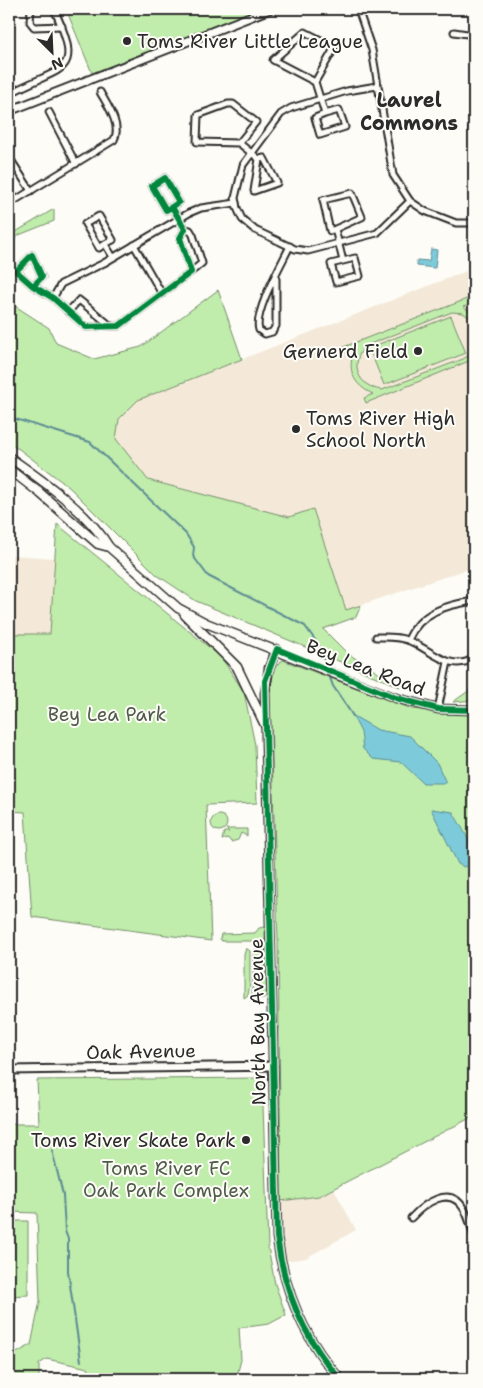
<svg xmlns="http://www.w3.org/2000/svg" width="483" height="1388" font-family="'Shantell Sans',sans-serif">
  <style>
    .built { fill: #f4e9d8 }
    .green { fill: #c0edab; stroke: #768c6b }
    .water { fill: #7dcbda; stroke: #5c8b94 }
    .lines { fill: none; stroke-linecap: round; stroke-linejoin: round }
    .stream { stroke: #5c8b94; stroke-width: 2 }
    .street-casing { stroke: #2b2b2b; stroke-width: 9 }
    .secondary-casing { stroke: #2b2b2b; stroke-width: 11 }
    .primary-casing { stroke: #2b2b2b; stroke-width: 11 }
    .street { stroke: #fdfcf7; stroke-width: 5 }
    .secondary { stroke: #fdfcf7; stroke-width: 7 }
    .primary { stroke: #fdfcf7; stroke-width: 8 }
    .cycleway-casing { stroke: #fdfcf7; stroke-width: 9 }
    .cycleway { stroke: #00873e; stroke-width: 6 }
    .poi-dot { fill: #2b2b2b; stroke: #fdfcf7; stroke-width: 2 }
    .labels { text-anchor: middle; stroke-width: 4; stroke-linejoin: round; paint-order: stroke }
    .poi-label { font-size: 19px; fill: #2b2b2b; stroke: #fdfcf7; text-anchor: start }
    .street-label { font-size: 19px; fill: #2b2b2b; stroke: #fdfcf7 }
    .park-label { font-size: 19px; fill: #505c4b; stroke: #fdfcf7 }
    .neighbourhood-label { font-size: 20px; font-weight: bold; fill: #2b2b2b; stroke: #fdfcf7 }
  </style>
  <rect width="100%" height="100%" fill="#fdfcf7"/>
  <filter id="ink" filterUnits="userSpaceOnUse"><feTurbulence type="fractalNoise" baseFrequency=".02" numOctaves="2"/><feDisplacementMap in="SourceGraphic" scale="10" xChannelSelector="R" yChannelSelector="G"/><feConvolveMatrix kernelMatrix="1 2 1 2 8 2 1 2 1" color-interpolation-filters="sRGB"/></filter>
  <g filter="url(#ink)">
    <g class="built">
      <path d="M474,268V567L346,610L313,509L289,517L148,480L115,439L119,419L138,400Z"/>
      <path d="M9,484L11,486L12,555L55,558L50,634H9Z"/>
      <path d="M334,1189L356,1230L306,1258L285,1261L281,1201L319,1196Z"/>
    </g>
    <g class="green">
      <path d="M66,9H258L92,73Z"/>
      <path d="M54,209V221L19,235L9,246V236Z"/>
      <path d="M218,290L242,359L138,400L119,419L116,439L148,480L289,517L313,509L346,610L361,605L356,617L323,629L347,653L400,687L196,601L157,575L70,488L19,449L9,444V302L49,328L56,343L94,359L141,347Z"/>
      <path d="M472,297L474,303L463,307L474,314V321L463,313L452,312L365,346C349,364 358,387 382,390L463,359L474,352V359L366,403L364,398L373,394C353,385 346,369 355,349L343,353L341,348Z"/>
      <path d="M451,316L466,353L384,385L369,348Z"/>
      <path d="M57,524L221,657L244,692L255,745L257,803L206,805L211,941L32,917L25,812L9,811V634H50Z"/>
      <path d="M283,660L412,709L474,714V1116L319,1196L281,1201L278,943L270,693C272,681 271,666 283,660Z"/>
      <path d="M474,687V700L453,702Z"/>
      <circle cx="219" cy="823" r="8"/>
      <path d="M226,829H247V836L241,833L238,840L231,842L228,838L222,840L224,832H229Z"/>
      <path d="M265,927L266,938L263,941H222L220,939L221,934L255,933L259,928Z"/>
      <path d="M246,948L250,951V984L248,995L244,998V955Z"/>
      <path d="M256,948L266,951L267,995L264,998H256L252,995L254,952Z"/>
      <path d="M262,1078L268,1247L275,1284L286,1315L269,1324L239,1328L241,1360L236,1379H93L88,1368L47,1359L39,1364V1379H9V1357L31,1345L40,1301L37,1213L9,1212V1124H39L37,1080Z"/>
      <path d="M9,1221H28V1295L9,1296Z"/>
    </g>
    <g class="water">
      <path d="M431,249L437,250L435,268L417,266V260L429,261Z"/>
      <path d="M352,715L378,730L410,736L437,763L446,783H423L401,762L373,759L363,749L361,732Z"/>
      <path d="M431,809L453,812C462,829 475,844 471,864L464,867L458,864Z"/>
    </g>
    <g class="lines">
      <g class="stream">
        <path d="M9,417L90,442L186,534L194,547L193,556L208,576L305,626L318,644L327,668"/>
        <path d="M329,675L333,686L353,716"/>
        <path d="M52,1150L63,1195L65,1231L68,1239V1271L81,1361"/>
      </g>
      <g class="street-casing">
        <g id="street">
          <path d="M31,9L30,22L34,27L62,26"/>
          <path d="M358,9L372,50L393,175L410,201L425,211L456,223H474"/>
          <path d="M454,32L474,35"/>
          <path d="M315,82L273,60L305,32L335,47L315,82L325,114L339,110L345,127L320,135L315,118L325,114"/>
          <path d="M377,86L347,91L291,108L281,114L243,165L235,198L237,208L242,219L255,230L295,249L308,251L377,233L410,201"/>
          <path d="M9,94C60,65 86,78 54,9"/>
          <path d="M49,112L76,164"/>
          <path d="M472,129L474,126"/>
          <path d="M239,143L256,122L233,104H228L198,115L197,142L239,143L259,159L254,191L277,183L264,158L259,159"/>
          <path d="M9,157L31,191"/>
          <path d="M9,204L114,140C122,125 107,105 100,92"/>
          <path d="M185,229L190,230L193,235L202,263L191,272"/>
          <path d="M335,229L362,217L352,193L323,200L330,231L335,229L343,261L331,264L336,282L360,276L355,258L343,261"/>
          <path d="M105,244L113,240L99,216L85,224L99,248L105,244L113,257"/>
          <path d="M134,245L162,294"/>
          <path d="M276,275V326L272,332L265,334L259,330C253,313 282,263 290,246"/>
          <path d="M33,286L16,271L32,255L42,277L33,286L53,298L86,327L119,326L191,272L180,238L185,229L172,207L166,210L152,186L165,178L179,202L172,207"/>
          <path d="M53,298L61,284L104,263L189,213L201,208L236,203"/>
          <path d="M68,312L79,300L111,326"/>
          <path d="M376,637C386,637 397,636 407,640C428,647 450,674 474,658"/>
          <path d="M408,640C420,612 446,605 474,601"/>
          <path d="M438,709L448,662"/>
          <path d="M411,1218C424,1204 450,1184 464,1209C469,1217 471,1228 474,1236"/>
        </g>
      </g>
      <g class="secondary-casing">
        <g id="secondary">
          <path d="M9,111L270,9"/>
          <path d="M277,649L269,668L265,693L277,1237C284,1291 304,1339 340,1379"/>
          <path d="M9,1070L273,1066"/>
        </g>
      </g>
      <g class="primary-casing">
        <g id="primary">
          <path d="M9,457C42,480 88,512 109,547L178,608L206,623L396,698L438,709L474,710"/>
          <path d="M9,469L40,493L98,544L109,547"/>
          <path d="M185,615L237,667L265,725"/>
        </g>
      </g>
      <use href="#street" class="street"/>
      <use href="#secondary" class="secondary"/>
      <use href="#primary" class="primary"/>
      <g class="cycleway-casing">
        <g id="cycleway">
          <path d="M33,286L16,271L32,255L42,277L33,286L53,298L86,327L119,326L191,272L180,238L185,229L172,207L166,210L152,186L165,178L179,202L172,207"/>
          <path d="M340,1379C304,1339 284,1291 277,1237L265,681L277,649L396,698L438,709L474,710"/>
        </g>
      </g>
      <use href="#cycleway" class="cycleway"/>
    </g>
  </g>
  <g class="poi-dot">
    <circle cx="127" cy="41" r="5"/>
    <circle cx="418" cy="351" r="5"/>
    <circle cx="296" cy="429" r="5"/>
    <circle cx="246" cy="1140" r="5"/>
  </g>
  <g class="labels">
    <g class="poi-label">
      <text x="137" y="48">Toms River Little League</text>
      <text x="408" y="358" text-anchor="end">Gernerd Field</text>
      <text x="306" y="425">Toms River High<tspan x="306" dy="22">School North</tspan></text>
      <text x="236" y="1147" text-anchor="end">Toms River Skate Park</text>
    </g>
    <g class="street-label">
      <text transform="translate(366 667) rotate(21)" y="7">Bey Lea Road</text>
      <text transform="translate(257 1022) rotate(-91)" y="7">North Bay Avenue</text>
      <text transform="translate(141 1051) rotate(-1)" y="7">Oak Avenue</text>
    </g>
    <g class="park-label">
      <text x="107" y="721">Bey Lea Park</text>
      <text x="166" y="1175">Toms River FC<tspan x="166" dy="22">Oak Park Complex</tspan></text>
    </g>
    <g class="neighbourhood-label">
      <text x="409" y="107">Laurel<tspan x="409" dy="23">Commons</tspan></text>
    </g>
  </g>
  <rect width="483" height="1388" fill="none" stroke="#fdfcf7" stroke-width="30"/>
  <rect x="15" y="15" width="453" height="1358" fill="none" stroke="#2b2b2b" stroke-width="2" filter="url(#ink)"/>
  <g transform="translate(52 52) rotate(156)" stroke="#fdfcf7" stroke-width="4" paint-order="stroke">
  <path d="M0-4L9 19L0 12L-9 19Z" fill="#2b2b2b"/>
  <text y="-8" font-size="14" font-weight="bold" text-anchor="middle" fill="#2b2b2b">N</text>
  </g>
</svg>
